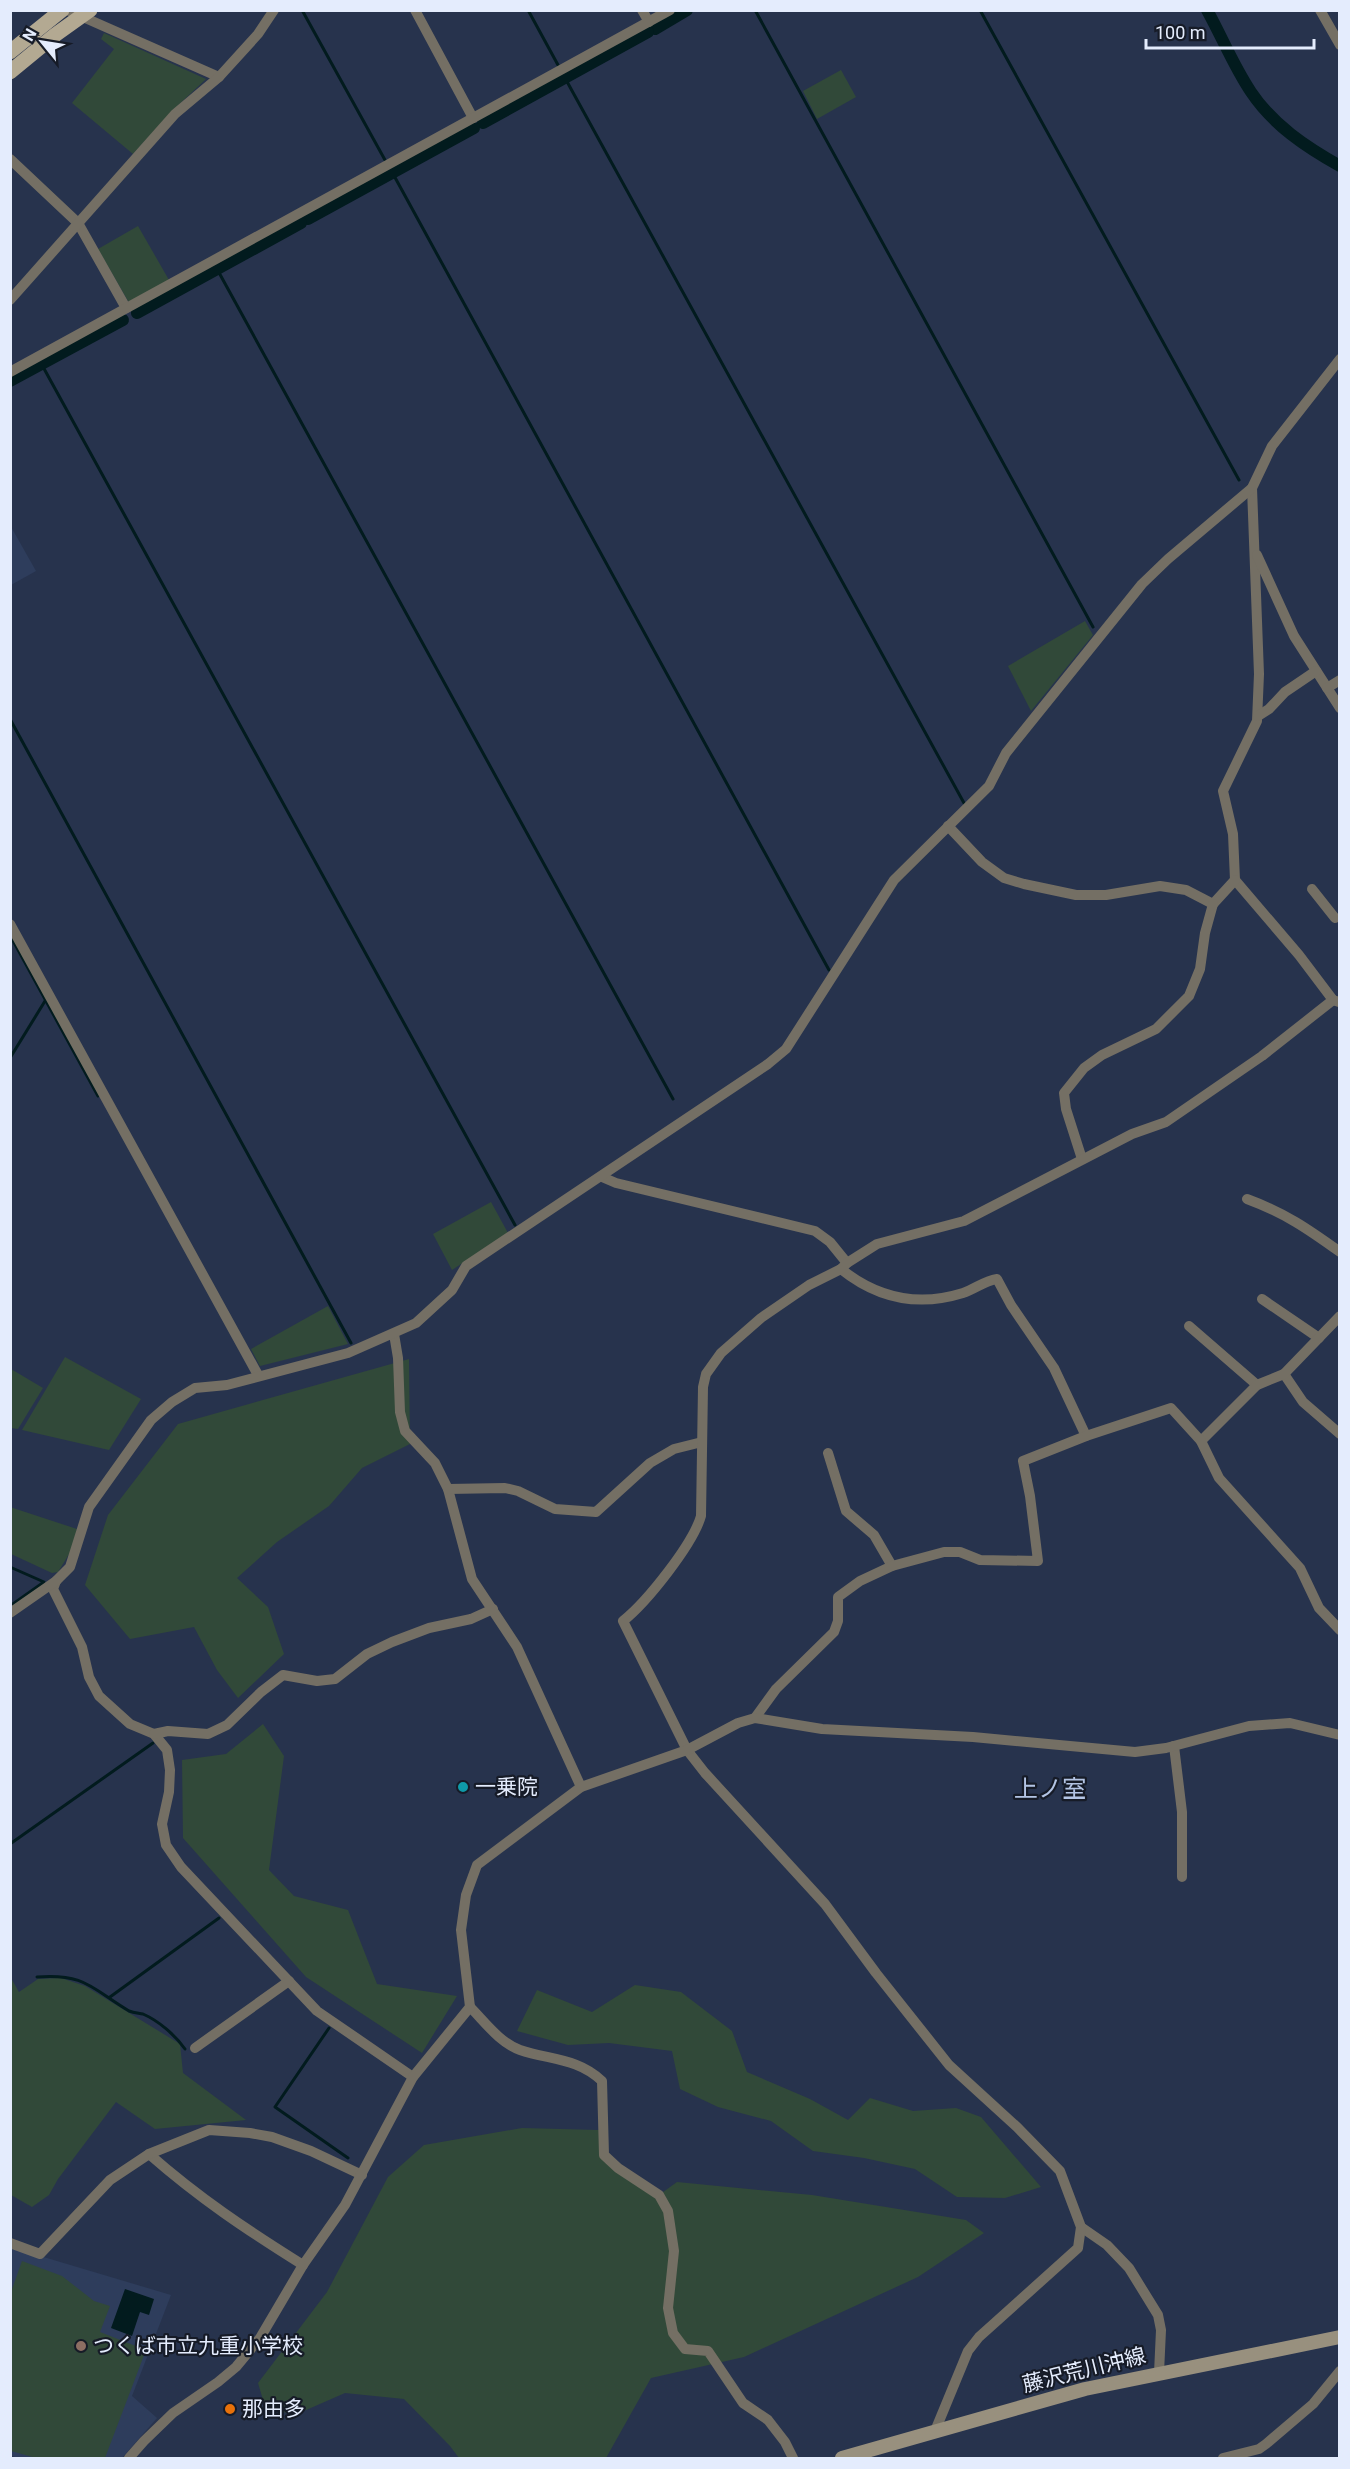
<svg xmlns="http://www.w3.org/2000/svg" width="1350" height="2469" font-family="Roboto,'Noto Sans JP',sans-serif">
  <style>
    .built { fill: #2e3d5c }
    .green { fill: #314939 }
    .water { fill: #021b1e }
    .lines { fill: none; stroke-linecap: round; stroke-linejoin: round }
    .stream { stroke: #021b1e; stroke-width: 3 }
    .canal { stroke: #021b1e; stroke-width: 12 }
    .minor { stroke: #746f64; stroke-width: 10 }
    .secondary { stroke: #98907e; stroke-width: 14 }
    .primary { stroke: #b3a992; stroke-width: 15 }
    .culture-dot { fill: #0f9aa8; stroke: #161b27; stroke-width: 2 }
    .education-dot { fill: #8d6e63; stroke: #161b27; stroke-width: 2 }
    .food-dot { fill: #e8710a; stroke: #161b27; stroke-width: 2 }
    .labels { text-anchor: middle; stroke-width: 4.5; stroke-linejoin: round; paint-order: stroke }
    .poi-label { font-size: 21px; fill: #e4ecfd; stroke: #161b27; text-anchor: start }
    .street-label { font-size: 21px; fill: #e4ecfd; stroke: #161b27 }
    .quarter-label { font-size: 24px; fill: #b3c4e4; stroke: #161b27 }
  </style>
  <rect width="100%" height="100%" fill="#27334d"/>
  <g class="built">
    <path d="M10,525L36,571L11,585H10Z"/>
    <path d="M10,2247L171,2295L132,2396L157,2418L122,2458H19L11,2456Z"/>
  </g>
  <g class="green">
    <path d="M104,33L206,79L172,111L133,154L72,103L114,49L101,39Z"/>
    <path d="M841,70L856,97L817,119L803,91Z"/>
    <path d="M138,226L169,280L132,301H128L98,249Z"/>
    <path d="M1085,621L1093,635L1031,711L1008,666Z"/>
    <path d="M491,1202L508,1233L452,1270L433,1234Z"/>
    <path d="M328,1306L348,1344L260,1366L251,1349Z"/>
    <path d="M65,1357L141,1399L109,1450L22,1430Z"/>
    <path d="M409,1359L410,1444L362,1468L329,1506L277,1542L237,1578L268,1607L284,1654L238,1698L217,1670L194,1627L130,1639L85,1585L108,1515L178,1424Z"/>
    <path d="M11,1369L43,1388L18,1429L11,1428Z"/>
    <path d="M10,1507L77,1529L71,1551L58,1572L52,1573L11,1554Z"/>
    <path d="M263,1724L284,1756L269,1870L294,1896L348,1910L377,1984L457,1996L422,2053L306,1977L183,1838L182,1760L226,1754Z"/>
    <path d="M11,1978L19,1992L38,1979L61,1978L85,1986L180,2044L183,2073L246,2120L155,2129L116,2102L58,2179L49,2195L32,2207L11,2195Z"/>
    <path d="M635,1985L681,1992L732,2031L747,2072L810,2099L848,2120L870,2098L913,2111L956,2108L981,2117L1041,2187L1005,2198L957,2197L915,2169L864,2158L813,2151L771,2121L718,2107L680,2089L672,2051L609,2043L568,2045L517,2031L537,1990L592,2012Z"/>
    <path d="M522,2128L599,2130L604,2155L659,2195L677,2182L812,2195L966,2220L984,2233L918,2277L744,2357L651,2378L606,2458H459L450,2446L404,2399L345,2393L297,2414L266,2410L258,2383L327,2292L388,2177L424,2145Z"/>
    <path d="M22,2261L62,2276L94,2301L110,2306L100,2332L146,2350L105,2458H36L11,2451V2292Z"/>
  </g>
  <path class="water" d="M125,2289L154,2299L149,2315L140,2312L132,2336L111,2328Z"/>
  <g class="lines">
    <g class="stream">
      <path d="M302,10L385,160"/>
      <path d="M528,10L558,65"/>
      <path d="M755,10L1093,627"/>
      <path d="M980,10L1239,480"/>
      <path d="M565,78L964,803"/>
      <path d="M392,172L829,970"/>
      <path d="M217,269L673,1099"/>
      <path d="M42,365L515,1225"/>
      <path d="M10,719L351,1343"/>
      <path d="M11,937L98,1096"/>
      <path d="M10,1058L45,1001"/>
      <path d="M10,1567L44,1582L10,1606"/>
      <path d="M10,1844L153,1743"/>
      <path d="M37,1977C85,1973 92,1989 129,2011C134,2013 138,2013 143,2014C159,2021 175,2035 185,2049"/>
      <path d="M110,1997L219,1918"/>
      <path d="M329,2028L275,2107L348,2158"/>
    </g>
    <g class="canal">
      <path d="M1207,10C1222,37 1234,67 1251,92C1273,125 1306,147 1340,166"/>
      <path d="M655,29L687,10"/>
      <path d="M483,123L648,32"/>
      <path d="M308,219L474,128"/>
      <path d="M137,313L301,223"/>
      <path d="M10,381L123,320"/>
    </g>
    <g class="minor">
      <path d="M67,10L219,77"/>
      <path d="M415,10L473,118"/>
      <path d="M642,10L649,22"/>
      <path d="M1320,10L1340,45"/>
      <path d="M10,159L78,223L126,308"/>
      <path d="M10,300L175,114L219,77L258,34L274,10"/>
      <path d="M10,372L670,10"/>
      <path d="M1252,488L1259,674L1257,721L1223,791L1233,834L1235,880L1299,955L1333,1000L1339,1002"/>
      <path d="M1257,555L1294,636L1340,708"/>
      <path d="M1327,688L1340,680"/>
      <path d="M1258,716L1269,709L1285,692L1316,671"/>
      <path d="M948,826L982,862L1004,878L1024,884L1076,895H1106L1160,886L1186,890L1213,904L1235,880"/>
      <path d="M1312,889L1335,918"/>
      <path d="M10,924L258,1375"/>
      <path d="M1082,1159L1066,1109L1064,1093L1084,1068L1102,1055L1156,1029L1189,996L1200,969L1205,933L1213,904"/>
      <path d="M602,1177L616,1183L815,1231L830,1242L847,1263"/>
      <path d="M1247,1199C1285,1213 1308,1229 1340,1252"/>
      <path d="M841,1269C877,1298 918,1307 963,1293C975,1289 984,1281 997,1279L1011,1305L1054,1368L1086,1436"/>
      <path d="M1262,1299L1319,1338"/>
      <path d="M1189,1326L1257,1385"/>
      <path d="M394,1334L398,1358L400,1412L405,1431L435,1463L448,1489L472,1579L517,1647L581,1787"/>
      <path d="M1284,1374L1303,1402L1340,1434"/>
      <path d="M1201,1441L1257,1385L1284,1374L1340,1316"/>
      <path d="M828,1453L846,1511L874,1535L892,1566"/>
      <path d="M448,1489L505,1488L518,1491L555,1509L596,1512L650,1463L674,1449L702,1442"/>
      <path d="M56,1581L53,1589L82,1647L89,1677L99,1696L130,1724L154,1734L167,1750L170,1770L169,1792L162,1824L166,1845L181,1867L317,2011L413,2077"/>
      <path d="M10,1613L56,1581L70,1567L89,1507L151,1420L172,1402L195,1388L227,1385L348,1353L416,1323L452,1290L466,1266L768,1064L786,1049L894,880L989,786L1006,753L1142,584L1168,559L1252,488L1272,446L1340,359"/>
      <path d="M755,1718L776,1689L834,1632L838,1621V1597L860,1581L892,1566L944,1552H960L980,1560L1038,1561L1030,1496L1023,1461L1086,1436L1171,1408L1201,1441L1219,1478L1300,1568L1319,1608L1340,1630"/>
      <path d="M154,1734L168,1731L208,1734L227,1725L261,1692L283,1675L317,1681L335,1679L367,1654L392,1642L429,1628L471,1619L493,1609"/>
      <path d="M1174,1746L1182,1812V1877"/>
      <path d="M470,2007C485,2022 500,2043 520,2050C550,2060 578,2058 602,2081L604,2155L618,2168L659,2195L668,2211L674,2251L668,2308L673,2333L685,2349L708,2351L743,2403L768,2420L785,2442L793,2458"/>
      <path d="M195,2048L289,1981"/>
      <path d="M149,2154C199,2198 247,2230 303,2265"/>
      <path d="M1081,2227L1107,2245L1129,2268L1158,2315L1161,2330L1159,2373"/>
      <path d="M10,2243L40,2254L110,2180L149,2154L209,2130L250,2133L272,2137L311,2151L362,2175"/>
      <path d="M935,2431L968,2351L979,2337L1078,2248L1081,2227L1060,2171L1017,2127L949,2065L876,1973L825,1904L705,1773L687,1750L623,1621C647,1602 693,1544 701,1516L703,1387L706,1374L721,1353L761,1318L809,1285L841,1269L847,1263L877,1244L964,1221L1132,1134L1166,1122L1262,1056L1333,1000"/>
      <path d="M129,2458L144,2441L173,2413L218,2382L236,2367L260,2338L303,2265L345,2205L413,2077L470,2007L461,1930L466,1895L477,1865L581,1787L687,1750L738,1723L755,1718L822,1729L973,1737L1135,1752L1166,1748L1249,1726L1290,1723L1340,1735"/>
      <path d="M1223,2458L1259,2449L1266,2444L1313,2404L1340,2371"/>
    </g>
    <path class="secondary" d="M842,2458L1085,2389L1340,2337"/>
    <g class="primary">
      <path d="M10,52L62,10"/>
      <path d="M10,72L55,35L90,10"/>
    </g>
  </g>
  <circle class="culture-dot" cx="463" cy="1787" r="6"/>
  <circle class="education-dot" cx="81" cy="2346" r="6"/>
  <circle class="food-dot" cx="230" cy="2409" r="6"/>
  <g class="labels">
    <g class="poi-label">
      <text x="475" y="1794">一乗院</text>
      <text x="93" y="2353">つくば市立九重小学校</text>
      <text x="242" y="2416">那由多</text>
    </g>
    <g class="street-label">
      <text transform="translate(1084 2370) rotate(-14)" y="7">藤沢荒川沖線</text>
    </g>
    <g class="quarter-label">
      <text x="1050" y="1797">上ノ室</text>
    </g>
  </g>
  <rect width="1350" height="2469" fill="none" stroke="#e4ecfd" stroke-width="24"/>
  <g transform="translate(42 42) rotate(300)" stroke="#161b27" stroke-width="4.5" paint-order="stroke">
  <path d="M0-4.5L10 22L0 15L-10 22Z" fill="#e4ecfd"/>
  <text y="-9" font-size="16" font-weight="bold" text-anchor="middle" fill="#e4ecfd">N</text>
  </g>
  <path d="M1146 39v9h168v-9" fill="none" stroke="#e4ecfd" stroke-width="3"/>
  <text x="1155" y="39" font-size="18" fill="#e4ecfd" stroke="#161b27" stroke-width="4.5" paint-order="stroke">100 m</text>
</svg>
